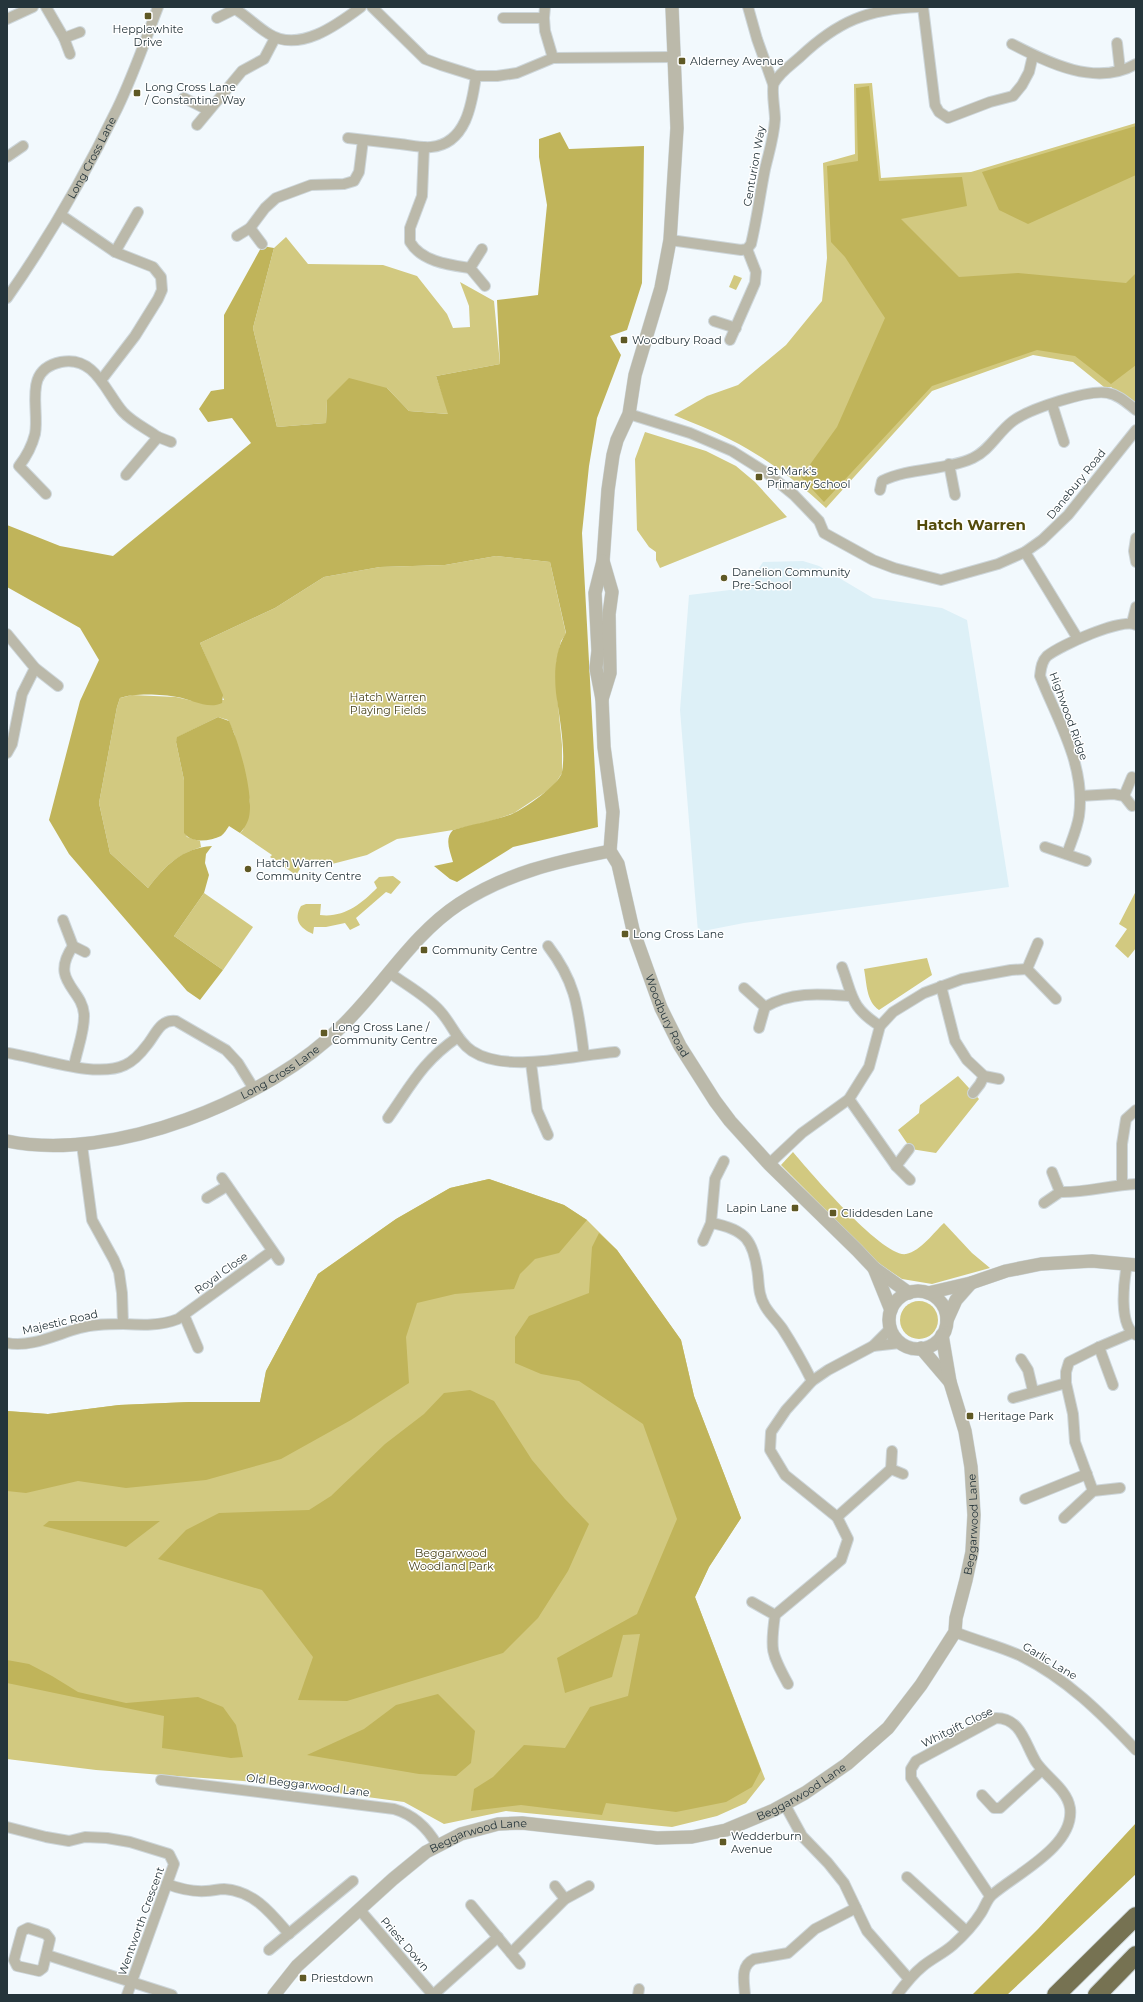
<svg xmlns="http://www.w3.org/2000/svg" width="1143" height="2002" font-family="Montserrat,sans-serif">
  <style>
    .built { fill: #ddf0f7 }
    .green { fill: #d2c980 }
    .forest { fill: #c0b45a }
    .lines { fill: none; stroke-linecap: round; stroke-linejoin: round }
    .minor-casing { stroke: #cdd6da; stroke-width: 12 }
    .tertiary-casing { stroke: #cdd6da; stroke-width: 14 }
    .motorway-casing { stroke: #cdd6da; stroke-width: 20 }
    .minor { stroke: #bbb9aa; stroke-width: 10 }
    .tertiary { stroke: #bbb9aa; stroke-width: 13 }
    .motorway { stroke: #767252; stroke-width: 18 }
    .poi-dot { fill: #5f5925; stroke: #fff; stroke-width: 1.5 }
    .labels { text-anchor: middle; stroke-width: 3; stroke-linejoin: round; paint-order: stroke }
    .poi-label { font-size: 11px; fill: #25353b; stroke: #fff; text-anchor: start }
    .street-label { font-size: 11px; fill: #25353b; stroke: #fff }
    .park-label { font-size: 11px; fill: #47421b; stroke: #fff }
    .district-label { font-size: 15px; font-weight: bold; fill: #534b0b; stroke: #fff }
  </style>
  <rect width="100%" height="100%" fill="#f2f9fd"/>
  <path class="built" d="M803,561L819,566L873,598L942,608L967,620L1009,887L744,923L698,932L680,710L689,595L746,588L763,562Z"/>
  <g class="green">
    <path d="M872,83L881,178L971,172L1136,123V404L1111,387H1104L1073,362L1033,355L932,391L826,508C798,482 765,457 731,440C712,430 693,423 674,415L707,396L738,385L786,345L822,301L827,258L823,163L855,154L854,84Z"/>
    <path d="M286,237L308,264L383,265L417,276L447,314L453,328L470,327L469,306L460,282L494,301L500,364L436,376L449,414L409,411L387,388L327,400L326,423L277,427L253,328L274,248Z"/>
    <path d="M734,275L742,278L736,290L729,287Z"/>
    <path d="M645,432L706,451L736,466L755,482L787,517L660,568L656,560V552L649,547L637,530L635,459Z"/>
    <path d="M496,556L550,562L566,634L561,641L556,664V685L562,745V773L553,787L514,813L491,821L453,830L397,839L367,855L332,864L304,863L296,875L270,857L272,855L240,833L243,830L250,802L234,733L228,720L218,717L178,737L176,742L184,780V832L187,837L200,841L201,847C174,856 165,867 148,888L110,853L99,803L117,707L120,698L132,695L176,697L193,701L224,700L200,643L275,608L324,577L380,567L445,565Z"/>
    <path d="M393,876L401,882L391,894L386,892L356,918L360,925L350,930L345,923L326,927H314L313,934C300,928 293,920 301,906L306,904H321L320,915C344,918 361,904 377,888L374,882L379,877Z"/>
    <path d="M1136,891V948L1128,958L1115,946L1127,929L1119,924Z"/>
    <path d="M204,893L253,927L223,970L174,936Z"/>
    <path d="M927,958L932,975L879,1010C866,1001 867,984 864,969Z"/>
    <path d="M958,1076L979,1099L936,1153L911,1149L898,1130L919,1113L920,1105Z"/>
    <path d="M793,1152C809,1171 883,1258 906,1254C921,1251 934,1232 944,1223L972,1253L990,1268L932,1284L902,1279L878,1263L781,1165Z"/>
    <path d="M489,1179L564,1205L587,1220L617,1250L681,1340L694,1396L741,1518L709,1567L695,1597L765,1779L746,1803L717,1816L672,1827L506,1811L444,1824L404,1802L257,1782L96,1770L7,1759V1411L48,1414L119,1405L189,1402H260L266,1371L318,1274L396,1219L450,1188Z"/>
    <circle cx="919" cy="1320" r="19"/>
  </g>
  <g class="forest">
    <path d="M869,86L879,181L962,177L967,206L901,219L959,277L1018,273L1126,283L1136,273V365L1111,384L1075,356L1037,350L932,386L824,502L801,477L837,427L885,318L845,257L831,242L827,166L858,161L856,88Z"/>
    <path d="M1136,126V175L1028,224L999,210L982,172Z"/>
    <path d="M560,132L569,149L644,146L642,283L627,330L610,336L621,355L597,418L589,466L582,533L598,827L513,847L457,882L450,879L434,866L453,862C450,851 444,839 453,830C473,824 493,821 512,814C524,809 560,784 562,772C566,750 559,715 556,693C554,673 555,650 566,633L550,562L496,556L445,565L380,567L324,577L275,608L200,643L223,695L222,703C208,710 191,699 177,697C162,694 133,693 120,698L117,707L99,803L110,853L148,888C165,866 182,848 212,846L206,854L205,863L209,875L204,893L174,936L223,970L200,1000L187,991L69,854L49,820L80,701L99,660L80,628L7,587V525L60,546L113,556L251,443L232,418L208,422L199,409L211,391L224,389V315L262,246L274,248L253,328L277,427L326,423L327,400L349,378L387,388L409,411L448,414L436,376L500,364L497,300L538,295L547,205L539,157V139Z"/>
    <path d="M218,717L229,721C239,742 254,794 249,817C248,822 244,829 240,833L229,826C227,829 224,834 221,836C210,841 192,844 184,833V780L176,742L177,737Z"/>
    <path d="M489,1179L564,1205L587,1220L559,1253L535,1259L520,1274L514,1289L455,1294L417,1303L406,1337L409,1383L351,1420L281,1459L206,1480L126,1488L78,1481L26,1493L7,1491V1411L48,1414L119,1405L189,1402H260L266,1371L318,1274L396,1219L450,1188Z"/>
    <path d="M599,1233L617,1250L681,1340L694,1396L741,1518L709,1567L695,1597L761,1770L752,1787L726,1802L676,1812L606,1803L602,1815L521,1805L471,1811L474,1789L493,1777L524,1745L565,1748L590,1707L628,1696L640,1634L623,1635L612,1677L565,1693L557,1658L637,1614L677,1519L643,1424L579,1381L541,1374L515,1363V1337L529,1316L589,1293L592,1247Z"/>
    <path d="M470,1390L494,1401L532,1460L565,1499L589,1524L568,1571L538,1618L503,1653L347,1701L298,1700L313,1657L262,1590L158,1559L186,1530L219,1513L309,1510L331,1496L385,1444L424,1414L444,1393Z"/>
    <path d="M49,1521H160L126,1547L43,1526Z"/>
    <path d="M7,1660L29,1664L52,1676L78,1692L126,1703L198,1697L223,1707L236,1725L243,1757L231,1758L162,1748L164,1716L7,1683Z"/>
    <path d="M438,1694L475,1731L471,1763L456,1776L419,1774L307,1755L364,1729L396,1705Z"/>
    <path d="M1136,1823V1874L1007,1995H972L1038,1929Z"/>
  </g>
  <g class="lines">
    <g class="minor-casing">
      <g id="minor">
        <path d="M46,7L64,38"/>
        <path d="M372,7L425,59L441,65L476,76H497L517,73L553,58L674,57"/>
        <path d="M748,7L757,39L773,84"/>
        <path d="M923,7L935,105L939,112L948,118L990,102L1013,96L1022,85L1029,72L1033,55"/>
        <path d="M235,9C247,16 257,27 269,34C299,53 337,25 361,7"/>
        <path d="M217,18L235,9L234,7"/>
        <path d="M503,18H544L545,7"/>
        <path d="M544,18L545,31L553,58"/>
        <path d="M7,19L33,7"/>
        <path d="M1117,43L1120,70"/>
        <path d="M1012,44C1049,63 1096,87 1136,64"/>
        <path d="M70,54L64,38L80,32"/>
        <path d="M184,98L208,110"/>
        <path d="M197,125L242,71L264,59L275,38"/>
        <path d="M348,138C365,140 383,142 400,144C410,145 420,148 431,147C466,144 472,104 476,76"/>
        <path d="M424,147L422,196L410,228V242C422,262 450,265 470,268"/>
        <path d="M7,157L23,146"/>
        <path d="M61,215L115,252L153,267L161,277L162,290L158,299L135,336L102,379"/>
        <path d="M250,228L265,208L276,198L311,185L344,184L354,181L359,172L363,140"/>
        <path d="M237,236L250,228L262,244"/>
        <path d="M670,240L741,250L747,249L751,244C757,219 760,194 765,169C769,152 774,137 775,119C775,110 771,89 774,83C780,72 791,65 800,57C838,21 868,9 919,7"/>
        <path d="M482,249L470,268L485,286"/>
        <path d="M115,252L138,212"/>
        <path id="s1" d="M7,298C49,238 85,175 117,109C133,76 145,41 158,7"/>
        <path d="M714,321L736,328"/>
        <path d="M730,340L755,283L756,272L747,249"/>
        <path d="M1052,404L1064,442"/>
        <path d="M629,414L690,433L732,451L767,473L794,495L819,521L824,533L873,560L894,568L941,580L998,564L1025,552L1042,540L1068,515L1136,430"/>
        <path d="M949,464L955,495"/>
        <path d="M126,475L158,437L171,442"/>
        <path d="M880,490L882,481C911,467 945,471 973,458C990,450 998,432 1013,421C1029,409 1089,389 1108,393C1119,395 1127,403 1136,410"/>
        <path d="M46,494L19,466C26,457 32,446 35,434C40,408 22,370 61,362C95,355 106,393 123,412C132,422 147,429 158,437"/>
        <path d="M1136,538L1134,551L1136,562"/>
        <path d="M1025,552L1078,639"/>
        <path d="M1132,623L1136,607"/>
        <path d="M7,634L35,668L58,686"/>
        <path d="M7,753L12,744L22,694L35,668"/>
        <path d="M1080,796L1114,794L1124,796L1132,806"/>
        <path d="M1124,796L1132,777"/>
        <path d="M1045,847L1086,861"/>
        <path d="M1067,854C1071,842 1077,829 1079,816C1086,766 1058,721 1040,676C1041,669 1041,662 1047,656C1060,646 1122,617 1136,625"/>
        <path d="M63,920L73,946L85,952"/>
        <path d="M1038,943L1027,969L1056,999"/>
        <path d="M73,946C49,981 82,988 84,1014C85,1031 77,1049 74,1066"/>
        <path d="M548,946C577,984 578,1009 584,1055"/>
        <path d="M842,967C853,996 850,1007 880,1026"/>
        <path d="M390,973C406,985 427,996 440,1011C452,1024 457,1041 472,1051C507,1074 575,1055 615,1052"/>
        <path d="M941,986L955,1041L967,1060L984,1076L999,1079"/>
        <path d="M744,988L765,1007L759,1028"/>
        <path d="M765,1007C792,991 821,994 851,996"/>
        <path d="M7,1053C38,1057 96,1079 125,1065C134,1061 141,1053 147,1045C156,1034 160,1019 176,1021L226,1050L238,1063L254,1089"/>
        <path d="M531,1063L537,1110L548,1135"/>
        <path d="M973,1093L980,1084L984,1076"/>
        <path d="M849,1099L896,1166L910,1180"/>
        <path d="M388,1118C412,1084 422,1062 458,1037"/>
        <path d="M769,1164L802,1133L849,1099L869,1067L880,1026L893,1012L924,993L962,979L1011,970L1027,969"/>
        <path d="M896,1166L909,1149"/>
        <path d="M222,1178L279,1260"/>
        <path d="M1122,1184V1144L1126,1119L1136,1110"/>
        <path d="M1060,1192C1085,1193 1110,1185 1136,1184"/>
        <path d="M207,1198L227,1186"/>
        <path d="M1044,1203L1060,1192L1052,1172"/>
        <path d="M711,1223C746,1229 754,1241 758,1276C759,1287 759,1296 765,1306C769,1313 776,1320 782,1328C793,1345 803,1363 812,1381"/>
        <path d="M703,1241L711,1223L715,1179L724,1161"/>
        <path d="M1127,1264C1124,1281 1118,1326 1136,1335"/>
        <path d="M184,1315L198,1348"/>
        <path d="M123,1324C142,1325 160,1326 178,1319L272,1251"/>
        <path d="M7,1343C31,1348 57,1334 80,1328C94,1324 108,1324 123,1324L122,1293L119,1272L114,1260L92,1220L82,1145"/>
        <path d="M873,1346L900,1343"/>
        <path d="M1099,1347L1113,1385"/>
        <path d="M1021,1359L1028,1370L1033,1391"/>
        <path d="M1013,1398L1066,1383"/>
        <path d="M892,1451L891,1469L903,1474"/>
        <path d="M1093,1491L1075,1442L1073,1414L1066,1383V1372L1069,1362L1099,1347L1132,1333"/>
        <path d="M1025,1499L1087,1474"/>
        <path d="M837,1517L891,1469"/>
        <path d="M1064,1518L1093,1491L1120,1488"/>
        <path d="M752,1602L775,1615C770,1650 771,1653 788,1684"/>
        <path d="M775,1615L841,1560L848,1539L837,1517L785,1475L770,1450L771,1432L786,1410L812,1381L828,1370L873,1346L890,1329"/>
        <path d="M955,1632C977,1641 1000,1646 1021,1656C1067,1679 1101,1713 1136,1750"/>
        <path d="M161,1780L394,1809C414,1815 427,1827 437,1845"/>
        <path d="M982,1795L994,1808H1000L1042,1770"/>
        <path d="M785,1805L802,1836L828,1863L844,1883L867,1931L909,1979"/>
        <path d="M7,1827L46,1837L69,1841L85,1837L107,1838L130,1842L169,1854L174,1864L127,1995"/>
        <path d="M907,1877L966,1931"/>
        <path d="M167,1884C180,1889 191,1892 206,1891C212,1891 218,1889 224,1889C254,1891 271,1913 289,1934"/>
        <path d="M555,1886L565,1899"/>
        <path d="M471,1905L520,1964"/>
        <path d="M359,1909L433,1995"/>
        <path d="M28,1928L46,1934L50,1939L43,1968L39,1971L17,1966L14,1960L22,1931Z"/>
        <path d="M269,1950L353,1881"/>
        <path d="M511,1953L565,1899L589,1886"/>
        <path d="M47,1955L172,1995"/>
        <path d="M433,1995L498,1937"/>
        <path d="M638,1995L639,1989"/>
        <path d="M745,1995C744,1981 740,1966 754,1959L788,1953L815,1929L856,1908"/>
        <path d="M897,1995C905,1984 913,1974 923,1966C933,1958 944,1953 953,1945C963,1936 974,1924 981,1913C985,1907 987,1899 992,1895C1016,1874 1075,1846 1070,1808C1067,1789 1046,1777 1036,1762C1025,1744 1021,1718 996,1718L916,1761L911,1769V1778L990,1896"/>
      </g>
    </g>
    <g class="tertiary-casing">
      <g id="tertiary">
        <path id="s2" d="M672,7L677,128L670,240L661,288L635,375L629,414L617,440L613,455L608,490L603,561L595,593L598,651L596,668L602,699L604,747L613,812L610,851L618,864L633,930L661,1008L680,1046L715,1101L730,1121L769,1164L857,1250L874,1268L909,1293"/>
        <path d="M602,699L610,673L609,614L612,592L603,561"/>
        <path id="s3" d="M7,1141C113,1163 269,1100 343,1025C383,986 412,935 459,904C507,873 555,862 610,851"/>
        <path d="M874,1268L891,1310"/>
        <circle cx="918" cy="1320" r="29"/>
        <path d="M928,1293L971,1283L1006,1271L1041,1264L1092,1261L1136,1265"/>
        <path d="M947,1320L956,1300L971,1283"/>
        <path d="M921,1348L950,1382"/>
        <path id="s4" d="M274,1995L297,1966L393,1879L426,1852L461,1834L498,1824L522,1823L657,1838L692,1837L726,1830L774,1810L805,1793L847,1764L888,1728L921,1685L955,1632L956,1618L966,1580L972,1552L974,1515L971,1467L965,1431L950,1382L942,1335"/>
      </g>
    </g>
    <g class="motorway-casing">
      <g id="motorway">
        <path d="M1056,1995L1136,1916"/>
        <path d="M1097,1995L1136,1955"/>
      </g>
    </g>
    <use href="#minor" class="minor"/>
    <use href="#tertiary" class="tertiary"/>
    <use href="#motorway" class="motorway"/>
  </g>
  <g class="poi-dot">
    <rect x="144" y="12" width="8" height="8" rx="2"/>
    <rect x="678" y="57" width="8" height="8" rx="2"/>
    <rect x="133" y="89" width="8" height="8" rx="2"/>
    <rect x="620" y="336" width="8" height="8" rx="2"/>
    <rect x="755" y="473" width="8" height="8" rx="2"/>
    <circle cx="724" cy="578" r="4"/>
    <circle cx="248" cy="869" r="4"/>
    <rect x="621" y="930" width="8" height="8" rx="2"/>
    <rect x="420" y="946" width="8" height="8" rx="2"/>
    <rect x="320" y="1029" width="8" height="8" rx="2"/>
    <rect x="791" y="1204" width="8" height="8" rx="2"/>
    <rect x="829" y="1209" width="8" height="8" rx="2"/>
    <rect x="966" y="1412" width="8" height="8" rx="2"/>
    <rect x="719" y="1838" width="8" height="8" rx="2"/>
    <rect x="299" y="1974" width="8" height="8" rx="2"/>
  </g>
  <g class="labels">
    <g class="poi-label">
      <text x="148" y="33" text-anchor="middle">Hepplewhite<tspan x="148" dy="13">Drive</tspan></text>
      <text x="690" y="65">Alderney Avenue</text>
      <text x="145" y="91">Long Cross Lane<tspan x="145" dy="13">/ Constantine Way</tspan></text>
      <text x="632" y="344">Woodbury Road</text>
      <text x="767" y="475">St Mark's<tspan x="767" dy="13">Primary School</tspan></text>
      <text x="732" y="576">Danelion Community<tspan x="732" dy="13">Pre-School</tspan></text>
      <text x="256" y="867">Hatch Warren<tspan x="256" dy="13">Community Centre</tspan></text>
      <text x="633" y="938">Long Cross Lane</text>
      <text x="432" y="954">Community Centre</text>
      <text x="332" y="1031">Long Cross Lane /<tspan x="332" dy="13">Community Centre</tspan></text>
      <text x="787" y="1212" text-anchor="end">Lapin Lane</text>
      <text x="841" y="1217">Cliddesden Lane</text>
      <text x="978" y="1420">Heritage Park</text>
      <text x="731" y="1840">Wedderburn<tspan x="731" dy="13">Avenue</tspan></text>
      <text x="311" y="1982">Priestdown</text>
    </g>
    <g class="street-label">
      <text dy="4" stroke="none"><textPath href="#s1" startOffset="164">Long Cross Lane</textPath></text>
      <text transform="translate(754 166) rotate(-80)" y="4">Centurion Way</text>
      <text transform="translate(1076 484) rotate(-51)" y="4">Danebury Road</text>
      <text transform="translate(1069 716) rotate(70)" y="4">Highwood Ridge</text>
      <text dy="4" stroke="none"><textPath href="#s2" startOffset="1031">Woodbury Road</textPath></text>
      <text dy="4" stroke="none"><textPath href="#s3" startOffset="288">Long Cross Lane</textPath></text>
      <text transform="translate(221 1273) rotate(-36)" y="4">Royal Close</text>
      <text transform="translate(60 1322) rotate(-13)" y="4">Majestic Road</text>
      <text dy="4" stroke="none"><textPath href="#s4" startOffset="936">Beggarwood Lane</textPath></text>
      <text transform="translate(1050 1661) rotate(31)" y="4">Garlic Lane</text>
      <text transform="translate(957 1727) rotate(-26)" y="4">Whitgift Close</text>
      <text transform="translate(308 1785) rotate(7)" y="4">Old Beggarwood Lane</text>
      <text dy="4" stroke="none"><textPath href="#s4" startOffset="601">Beggarwood Lane</textPath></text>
      <text dy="4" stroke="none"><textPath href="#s4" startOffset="265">Beggarwood Lane</textPath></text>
      <text transform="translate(141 1921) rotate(-70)" y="4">Wentworth Crescent</text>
      <text transform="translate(405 1944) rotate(49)" y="4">Priest Down</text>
    </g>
    <g class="park-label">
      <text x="388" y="701">Hatch Warren<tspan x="388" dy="13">Playing Fields</tspan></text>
      <text x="451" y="1557">Beggarwood<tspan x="451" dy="13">Woodland Park</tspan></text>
    </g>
    <g class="district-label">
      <text x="971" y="530">Hatch Warren</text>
    </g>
  </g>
  <rect width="1143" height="2002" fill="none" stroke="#25353b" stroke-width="16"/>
</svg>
